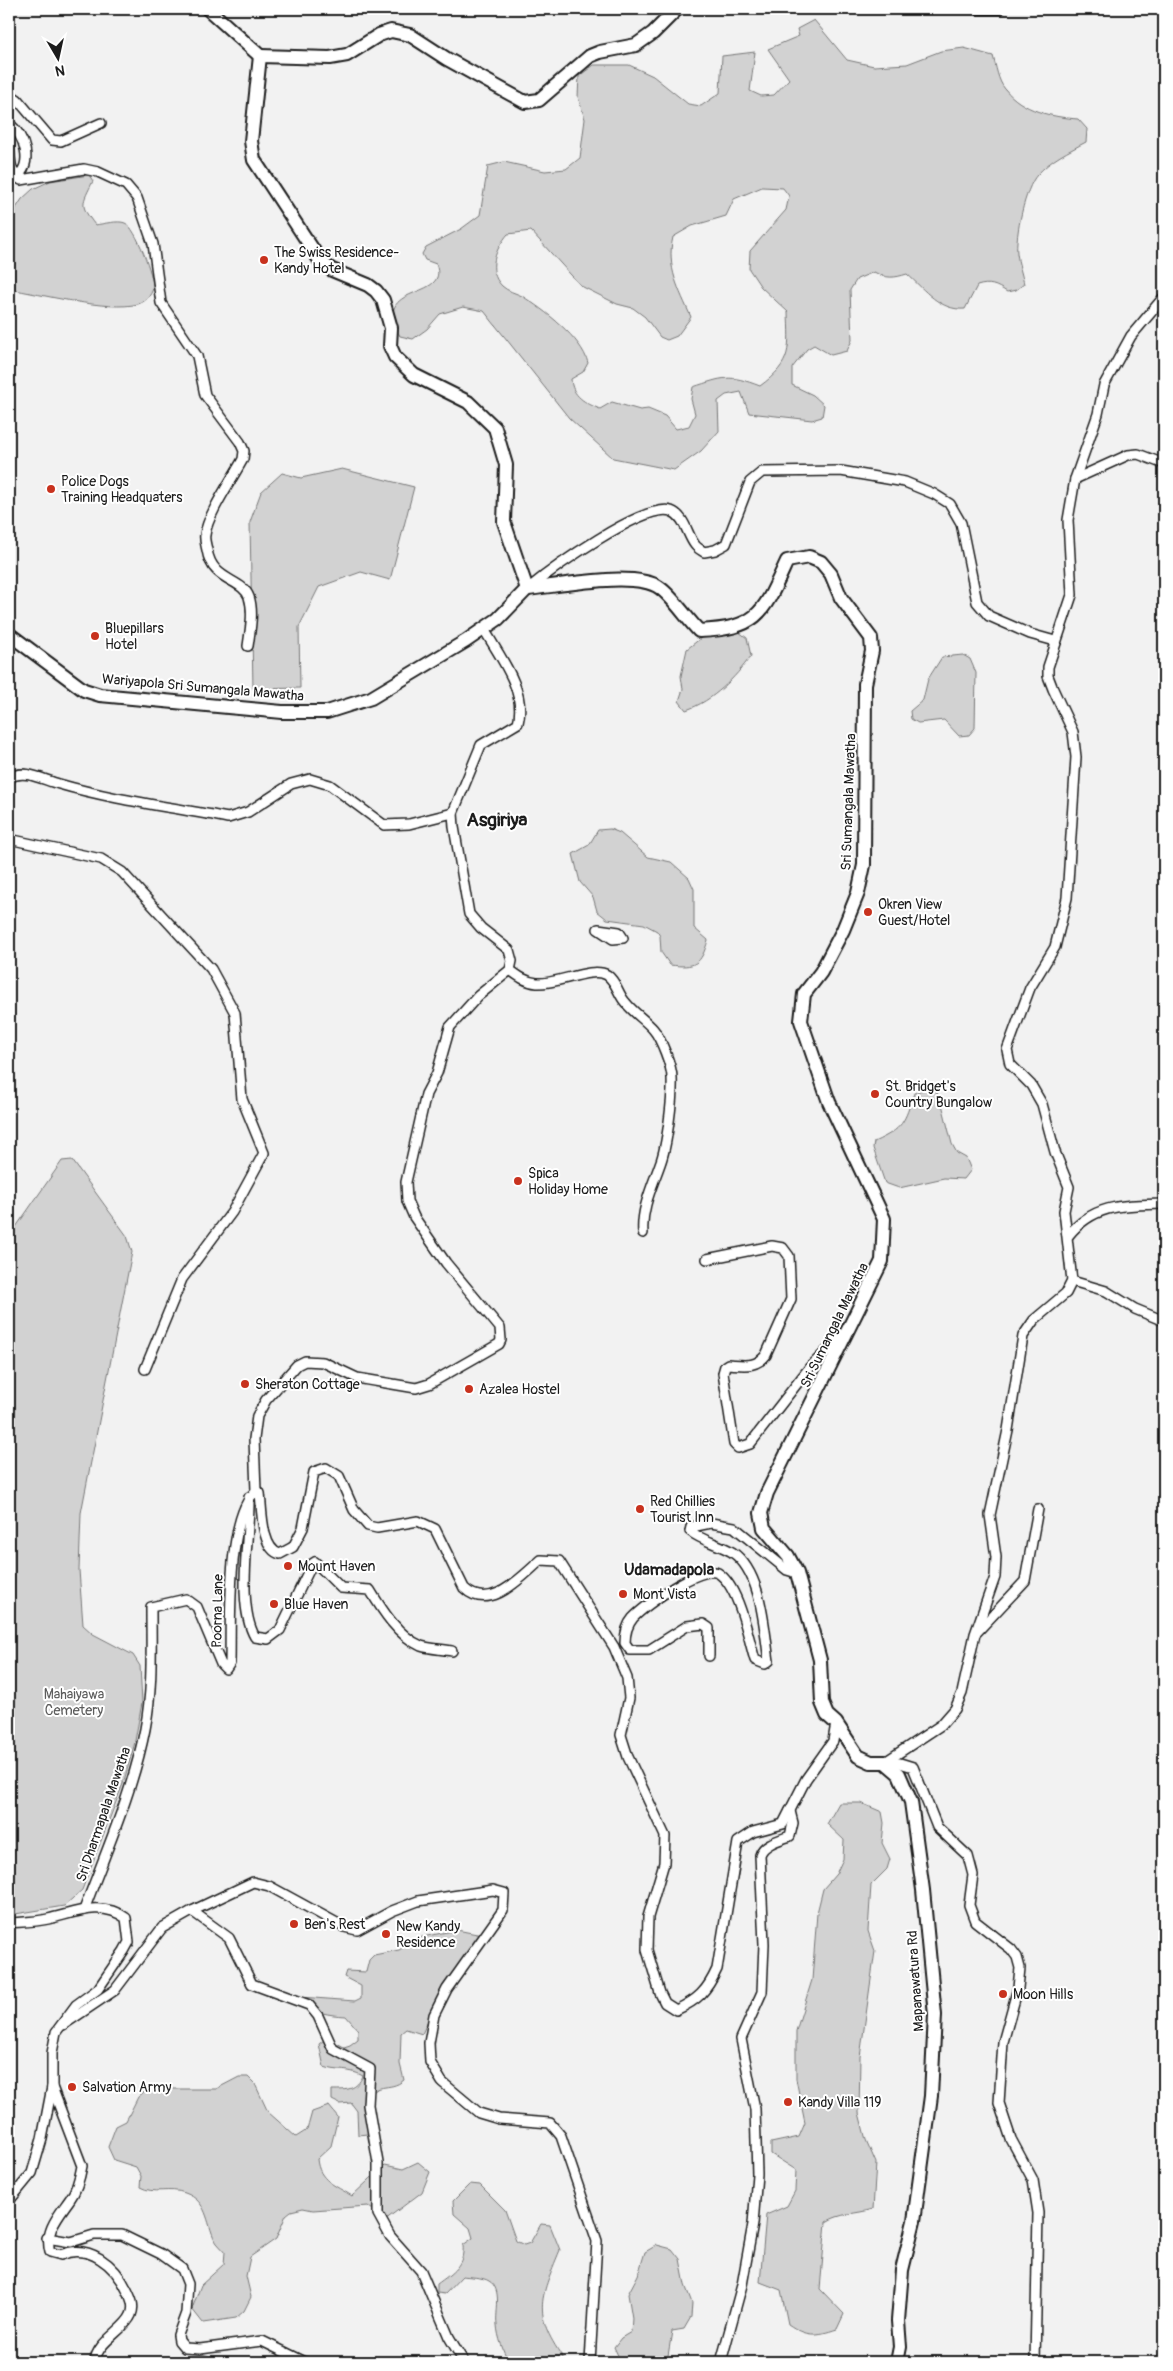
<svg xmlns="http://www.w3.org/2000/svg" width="1173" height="2371" font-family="Pangolin,sans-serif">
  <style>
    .green { fill: #d2d2d2; stroke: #777; fill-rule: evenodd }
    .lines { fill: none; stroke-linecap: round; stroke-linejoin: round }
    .street-casing { stroke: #1c1c1c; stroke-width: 12 }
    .secondary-casing { stroke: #1c1c1c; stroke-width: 16 }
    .street { stroke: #fff; stroke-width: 9 }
    .secondary { stroke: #fff; stroke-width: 12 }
    .poi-dot { fill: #c8321e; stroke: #fff; stroke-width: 2 }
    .labels { text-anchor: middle; stroke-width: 4; stroke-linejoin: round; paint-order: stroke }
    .poi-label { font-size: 14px; fill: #1c1c1c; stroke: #fff; text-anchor: start }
    .street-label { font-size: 14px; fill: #1c1c1c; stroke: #fff }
    .park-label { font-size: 14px; fill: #5c5c5c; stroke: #fff }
    .quarter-label { font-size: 16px; font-weight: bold; fill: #1c1c1c; stroke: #fff }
    .district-label { font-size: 19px; font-weight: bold; fill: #1c1c1c; stroke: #fff }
  </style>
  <rect width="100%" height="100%" fill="#f2f2f2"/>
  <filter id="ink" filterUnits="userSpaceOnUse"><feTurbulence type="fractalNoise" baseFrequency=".02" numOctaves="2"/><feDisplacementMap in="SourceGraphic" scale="10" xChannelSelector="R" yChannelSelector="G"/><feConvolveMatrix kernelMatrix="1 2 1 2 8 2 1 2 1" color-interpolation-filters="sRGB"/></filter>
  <g filter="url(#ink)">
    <g class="green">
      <path d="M814,20L847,60L874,66L907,64L941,51L964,48L993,56C996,66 998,81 1005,89C1022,111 1052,117 1078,119L1087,129L1086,142C1069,151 1050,160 1037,175C1025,188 1015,236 1017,253C1018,263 1022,274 1024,284L1016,290L1007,292C996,285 990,282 977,286L965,309C940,311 925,290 907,274C894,278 887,279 874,272L857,279L850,290L852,340L847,351L831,355L814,345L807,349L792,368V385L813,395L824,405L822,417L812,420L749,413L741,392L726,395L718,401L719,431L701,451L674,470L613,458L569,418L484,311L463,307L440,314L427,329L413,339L400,336C369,281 451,302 436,264L425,260L422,254L426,247L461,229L480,215L488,166L504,162L545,171L566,169L580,158L585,119L578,97L579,76L594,65H629L653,76L688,104L701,106L720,93L722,56L755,52L750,91L761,96L774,95L789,79L768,49L799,36L797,29ZM762,187L783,188L789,196L786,210L750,251L749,269L761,287L788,312C789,349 793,362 760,386C729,374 724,377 693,387L691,399L695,414L689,426L676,429L665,416L648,409L640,410L612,402L600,409C585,403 572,396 571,379L583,372L588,363C582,338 544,310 522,296C516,293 507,291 502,286C486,270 496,248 508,234L531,231L581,286L617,304L633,308L645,317L660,337L667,340L677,336L691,317C679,290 666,267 673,237L692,226L726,216L734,199Z"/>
      <path d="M89,175L93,181C82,204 79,204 95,225C103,224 118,220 125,223C136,227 154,277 153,288C151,296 145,302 138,304C108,312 41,294 9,289V219L22,199L33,189L50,181Z"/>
      <path d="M342,469L414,487L390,580L361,572L319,587L299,627L300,688L253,689L250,522L261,492L282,473L301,478Z"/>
      <path d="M739,632L747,638L751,656C735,678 713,701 686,710L679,701L683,689L681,676L687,649L701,638Z"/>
      <path d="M963,655L970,659L976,673L975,728L969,735L959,736L944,720L918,723L911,719L910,711L923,700L928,679L942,657Z"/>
      <path d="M610,829L620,833L648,857L671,862L689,878L694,889V928L708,940C701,965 695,968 670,965L661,952L660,936L657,931L644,924L607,919L597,911L593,897L580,882L573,854L589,845L598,830Z"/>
      <path d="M927,1088L936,1091L941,1100L952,1144L957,1153L966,1158L971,1170L964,1179L944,1178L899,1188L885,1183L873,1148L874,1142C904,1128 904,1123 914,1093Z"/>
      <path d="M72,1160L127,1236L132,1252L81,1513L79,1570L83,1625L93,1634L133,1655L140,1666L142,1703L134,1746L123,1784L82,1890L64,1906L9,1915V1237L62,1161Z"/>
      <path d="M839,1803H861L882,1812L884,1823L882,1843L890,1859L887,1869L871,1885L868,1931L875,1951L860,2057L859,2113L866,2140L876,2163L873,2209C857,2214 840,2213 826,2222L820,2289L844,2314L837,2329C816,2336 807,2337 788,2324L781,2290L760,2282L766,2215L787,2206L795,2191L796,2170L771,2154V2143L799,2137L805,2123L796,2079V2031L812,1980L817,1913L823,1889L836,1874L843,1859L844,1840L827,1824Z"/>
      <path d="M457,1930L482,1935L444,1984L422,2034L406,2029L401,2033L400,2064L404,2080C389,2093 374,2079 367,2104L375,2119V2129L367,2134L358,2135L357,2111L351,2103L340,2104L332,2100V2090C348,2090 356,2090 363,2076C349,2068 338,2072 324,2067L319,2044L324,2040H331L344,2047L350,2045L358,2039V2030L346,2016C328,2015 314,2013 299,2001L300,1997L355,2001L361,1998V1986L344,1977L346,1971L366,1972L369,1960L374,1955L399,1950L422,1937Z"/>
      <path d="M239,2077H248L255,2084L268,2112L296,2137L307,2130L312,2112L329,2106L338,2117L331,2146L317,2159C319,2181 335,2185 352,2196L385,2165L403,2169L418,2162L430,2172L422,2192L385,2220L368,2206L313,2210L303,2208L291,2211L286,2215L276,2239L250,2257L246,2276L251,2297L244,2311L236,2318L203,2323L192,2309L201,2285L224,2264L225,2252C222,2248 217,2244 215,2240C206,2222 208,2201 185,2193C170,2187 154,2195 140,2187L141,2176L136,2167L114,2160L108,2147L116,2126L126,2121L138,2097L151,2086L174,2089H216Z"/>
      <path d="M470,2184L480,2185L505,2210L516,2241L524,2245L530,2243L541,2224L550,2225L560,2250C539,2301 532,2314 566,2362H509C503,2351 498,2338 497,2325C495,2312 503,2289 489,2281C483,2277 469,2277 462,2276L445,2294L437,2293V2284C452,2273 465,2265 463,2245L473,2238L470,2228L454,2214L453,2201Z"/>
      <path d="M657,2245L672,2249L680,2259L685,2285L692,2303L691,2317L684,2329L672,2331L667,2362H621L614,2347L621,2338L631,2332L632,2318L628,2294L638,2275L645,2252Z"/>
    </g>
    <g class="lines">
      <g class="street-casing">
        <g id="street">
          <path d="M976,9H999"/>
          <path d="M9,94L17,99L52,140L61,141L101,123"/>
          <path d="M9,124C25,135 34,165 16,177"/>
          <path d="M9,151C11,162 10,174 21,180L84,169L98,172L126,185L137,198L153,244L161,303L197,356L205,395L240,442L244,451L243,459C233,478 207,515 205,535C204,539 206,545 207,550C212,582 242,578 249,597C254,612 250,631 248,646"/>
          <path d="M1075,479L1128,455L1138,454L1164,464"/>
          <path d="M529,588C552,569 643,503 671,511C685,516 687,535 695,545C697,548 701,550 704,552L715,550L726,544L750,482L762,472L841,471L905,482L934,494L950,504L961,523L977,602L989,616L1030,634L1055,641"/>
          <path d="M9,778C24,768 43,780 59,784C114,800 172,807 228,818L248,812L291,784L310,779L330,785L384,825L409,824L453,813"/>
          <path d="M9,839L101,859L122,872L211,969L235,1013L242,1099L264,1153L232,1212L182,1279L145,1369"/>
          <path d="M598,929L619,932L623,938L613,939Z"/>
          <path d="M510,970C518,976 526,982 537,983C556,985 592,966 607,975C617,982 618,995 626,1003C634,1013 645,1020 653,1029C661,1038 672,1067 672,1078C673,1098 667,1146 660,1164C652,1187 641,1209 643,1233"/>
          <path d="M1068,1236C1094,1203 1126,1205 1164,1204"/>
          <path d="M707,1259L772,1246L783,1248L789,1256L791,1299L766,1355C756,1368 744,1365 728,1364L725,1366L723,1373L734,1444L738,1448L750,1444L810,1367L841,1337"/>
          <path d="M1072,1281L1106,1291L1135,1309L1164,1321"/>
          <path d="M256,1491L254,1439L257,1416L266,1400L297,1365L305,1361L323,1362L357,1378L416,1388L429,1384L499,1344L501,1340L500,1328L446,1263L414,1217L407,1201L406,1182L426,1094L437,1073L450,1027L478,996L510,970L512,961L509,950L481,928L469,914L454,827L453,813L481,745L518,723C527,690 499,656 484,629"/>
          <path d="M249,1497C250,1537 236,1604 255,1637L268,1639L280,1630L312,1564L315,1562L341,1588L370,1590C382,1610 398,1636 421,1646C430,1649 443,1649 452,1651"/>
          <path d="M977,1632L1025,1581L1038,1509"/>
          <path d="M709,1656V1628L703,1624L687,1626L649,1650H630L625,1643C625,1634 627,1625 633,1618C645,1605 702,1564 718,1573C739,1586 748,1637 755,1660L765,1664L769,1661C764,1628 762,1572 732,1552C719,1544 702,1541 690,1531L691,1527L711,1523L734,1527L787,1570L797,1573"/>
          <path d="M885,1762L941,1725L955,1709L962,1693L975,1634L995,1577L996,1557L990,1515L1008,1430L1023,1336L1034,1320L1066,1293L1072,1281L1064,1211L1069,1187L1055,1152L1042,1104L1031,1085L1010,1064L1007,1050L1030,988L1055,947L1067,898L1076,757L1073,732L1053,689L1048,676V667L1072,595L1068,520L1075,479L1098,414L1104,385L1131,336L1164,297"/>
          <path d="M886,1762L900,1763L913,1767L937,1827L968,1856L973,1875L969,1905L975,1921L1011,1949L1017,1957L1020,1968L1018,1988L1003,2042L999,2103L1011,2139L1033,2180L1038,2213L1035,2362"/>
          <path d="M84,1910C106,1851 133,1791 145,1729C153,1688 151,1648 151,1607L186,1599L197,1607L221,1664L226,1669L230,1663C231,1624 226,1516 256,1491L260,1493C262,1509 261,1549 280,1554L293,1547L303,1528L314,1472L326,1468L339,1476L354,1510L368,1526L377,1528L418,1521L435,1529L464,1588C490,1613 521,1577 541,1560L559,1561L614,1647L627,1678L629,1698L621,1735L628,1757L665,1836L664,1863L648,1917L647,1950L660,1993L665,2003L676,2010C698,2000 707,1991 717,1969L738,1842L753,1832L783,1824L806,1779L833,1741L836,1723"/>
          <path d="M192,1911L229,1938L252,1984L309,2005L318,2016L333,2049L370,2069L368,2105L378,2163V2214L390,2236L421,2271L449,2337L464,2362"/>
          <path d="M9,1923C22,1922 35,1922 48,1919C75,1913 101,1900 126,1918L129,1942L124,1951L98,1989L76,2005L56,2032L52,2053V2087L82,2166C80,2177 77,2190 70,2199C59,2215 44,2231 50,2252L61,2255C89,2243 115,2265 127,2290C131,2298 135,2306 131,2315C125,2330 96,2342 95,2362"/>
          <path d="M63,2025L115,1990L162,1928L192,1911L253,1882L269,1886L344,1927L357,1930L392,1911L418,1901L493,1890L504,1893L503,1910L447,1989L434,2015L429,2043L430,2062L442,2082L479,2113L499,2119L550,2123L561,2136L597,2241L590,2362"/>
          <path d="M9,2201L32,2173L42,2139L52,2087"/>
          <path d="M47,2238L71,2242L94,2235H122L161,2254L182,2269L188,2284L186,2313L178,2335L179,2341L185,2348L200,2349L262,2341L305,2362"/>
          <path d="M721,2362L742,2285L753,2224L757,2174L755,2109L741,2039L762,1992L764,1944L760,1855C763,1844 779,1840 790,1836L793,1823L790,1811"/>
        </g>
      </g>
      <g class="secondary-casing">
        <g id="secondary">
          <path d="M208,9L260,56"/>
          <path d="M260,56L251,141L254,160L321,262L332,270L368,285L376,291L383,300L391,328L390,346L395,357L414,375L468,402L495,428L506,465L504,522L527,589"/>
          <path d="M260,56L330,58L347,55L379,35L391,31L410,35L447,59L525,102L539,100L590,56L600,52L636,45L653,33L677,9"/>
          <path d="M527,589C559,586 635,570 660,588C673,597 687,619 699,631C760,628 763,613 787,561L809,557L821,562L831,574L841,598L871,638L872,651L865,684L864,865L858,893L843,930L821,972L804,994L801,1021L829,1102L884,1219L882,1261L767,1493L761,1513L764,1528L788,1556L797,1573L820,1660L822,1703L827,1715L836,1723L858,1756L871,1762H885L899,1774L911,1802L923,1890L935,2015L931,2096L914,2221L902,2270L898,2321L900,2347L897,2362"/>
          <path d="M9,634L84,690L100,695L282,712H327L371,698L466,641L498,619L527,589"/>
        </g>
      </g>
      <use href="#street" class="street"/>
      <use href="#secondary" class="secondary"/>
    </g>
  </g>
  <g class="poi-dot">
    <circle cx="264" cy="260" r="5"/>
    <circle cx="51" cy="489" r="5"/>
    <circle cx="95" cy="636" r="5"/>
    <circle cx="868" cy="912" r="5"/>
    <circle cx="875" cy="1094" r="5"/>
    <circle cx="518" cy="1181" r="5"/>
    <circle cx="245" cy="1384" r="5"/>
    <circle cx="469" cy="1389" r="5"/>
    <circle cx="640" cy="1509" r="5"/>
    <circle cx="288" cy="1566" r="5"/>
    <circle cx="623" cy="1594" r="5"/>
    <circle cx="274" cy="1604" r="5"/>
    <circle cx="294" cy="1924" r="5"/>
    <circle cx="386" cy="1934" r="5"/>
    <circle cx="1003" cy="1994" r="5"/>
    <circle cx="72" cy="2087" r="5"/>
    <circle cx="788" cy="2102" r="5"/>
  </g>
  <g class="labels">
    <g class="poi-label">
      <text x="274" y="257">The Swiss Residence-<tspan x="274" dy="16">Kandy Hotel</tspan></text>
      <text x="61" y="486">Police Dogs<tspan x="61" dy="16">Training Headquaters</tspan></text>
      <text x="105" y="633">Bluepillars<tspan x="105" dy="16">Hotel</tspan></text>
      <text x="878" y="909">Okren View<tspan x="878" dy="16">Guest/Hotel</tspan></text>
      <text x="885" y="1091">St. Bridget's<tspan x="885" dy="16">Country Bungalow</tspan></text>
      <text x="528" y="1178">Spica<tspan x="528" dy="16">Holiday Home</tspan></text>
      <text x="255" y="1389">Sheraton Cottage</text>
      <text x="479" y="1394">Azalea Hostel</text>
      <text x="650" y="1506">Red Chillies<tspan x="650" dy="16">Tourist Inn</tspan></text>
      <text x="298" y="1571">Mount Haven</text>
      <text x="633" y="1599">Mont Vista</text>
      <text x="284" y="1609">Blue Haven</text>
      <text x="304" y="1929">Ben's Rest</text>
      <text x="396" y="1931">New Kandy<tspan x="396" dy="16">Residence</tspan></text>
      <text x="1013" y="1999">Moon Hills</text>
      <text x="82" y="2092">Salvation Army</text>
      <text x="798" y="2107">Kandy Villa 119</text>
    </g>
    <g class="street-label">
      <text transform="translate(203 687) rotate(5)" y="5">Wariyapola Sri Sumangala Mawatha</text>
      <text transform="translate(848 802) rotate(-88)" y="5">Sri Sumangala Mawatha</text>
      <text transform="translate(834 1325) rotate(-64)" y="5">Sri Sumangala Mawatha</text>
      <text transform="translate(217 1611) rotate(-89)" y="5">Poorna Lane</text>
      <text transform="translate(103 1814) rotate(-71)" y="5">Sri Dharmapala Mawatha</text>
      <text transform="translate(915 1981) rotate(-94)" y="5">Mapanawatura Rd</text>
    </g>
    <g class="park-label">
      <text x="74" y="1699">Mahaiyawa<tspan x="74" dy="16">Cemetery</tspan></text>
    </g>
    <g class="quarter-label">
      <text x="669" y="1575">Udamadapola</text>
    </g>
    <g class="district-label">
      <text x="497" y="826">Asgiriya</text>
    </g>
  </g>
  <rect width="1173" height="2371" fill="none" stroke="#fff" stroke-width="30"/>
  <rect x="15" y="15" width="1143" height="2341" fill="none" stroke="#1c1c1c" stroke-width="2" filter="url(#ink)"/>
  <g transform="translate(58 58) rotate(171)" stroke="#ffffff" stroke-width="4" paint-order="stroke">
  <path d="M0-4L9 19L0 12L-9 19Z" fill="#1c1c1c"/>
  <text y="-8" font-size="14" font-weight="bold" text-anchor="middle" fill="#1c1c1c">N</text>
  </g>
</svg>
